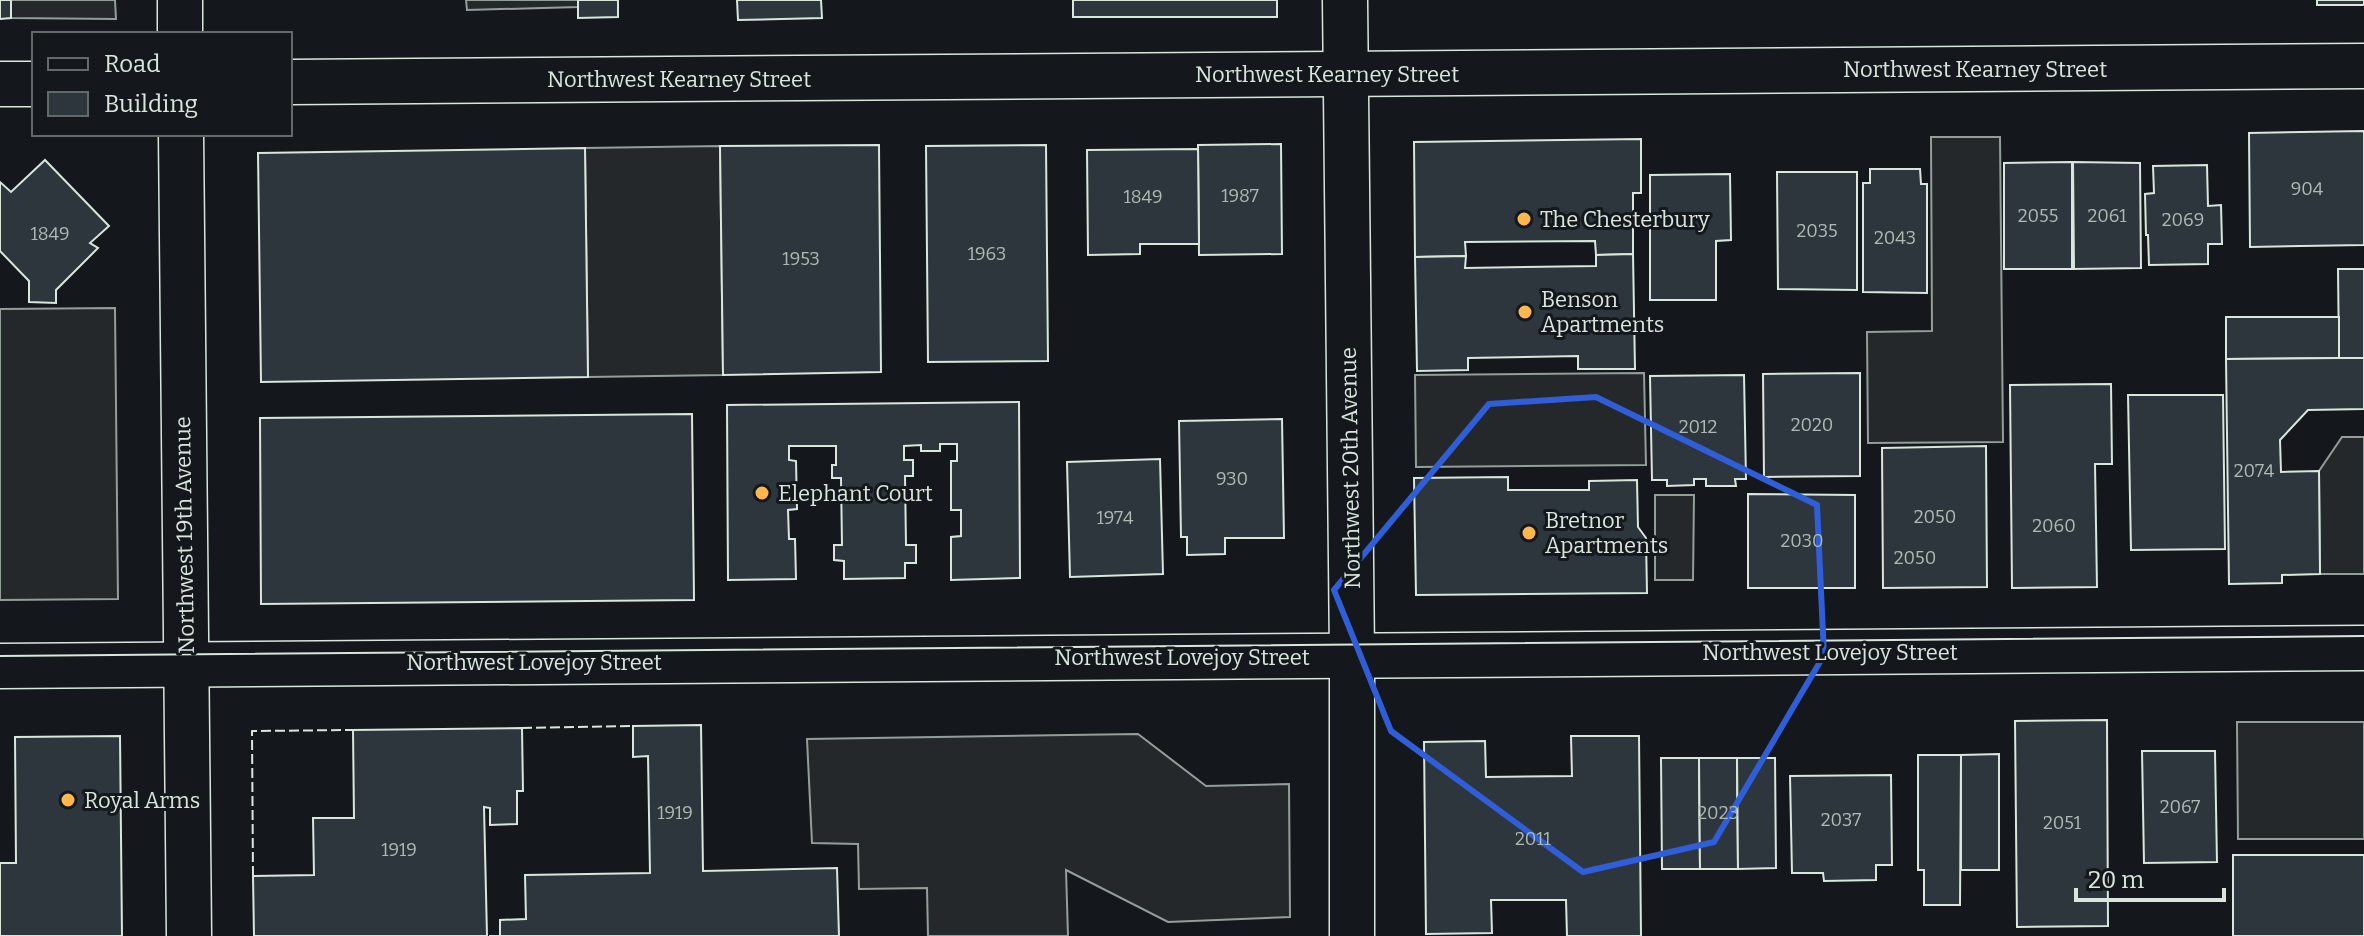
<svg xmlns="http://www.w3.org/2000/svg" width="2364" height="936" font-family="Bitter,serif">
  <style>
    .parking { fill: #24282b; stroke: #939e99; stroke-width: 2 }
    .building { fill: #2c363c; stroke: #d8e6dc; stroke-width: 2 }
    .lines { fill: none; stroke-linecap: round; stroke-linejoin: round }
    .minor-casing { stroke: #d8e6dc; stroke-width: 47 }
    .tertiary-casing { stroke: #d8e6dc; stroke-width: 47 }
    .secondary-casing { stroke: #d8e6dc; stroke-width: 47 }
    .minor { stroke: #14181c; stroke-width: 44 }
    .tertiary { stroke: #14181c; stroke-width: 44 }
    .secondary { stroke: #14181c; stroke-width: 44 }
    .tram { stroke: #d8e6dc; stroke-width: 2 }
    .fence { stroke: #d8e6dc; stroke-width: 2; stroke-dasharray: 10 4; stroke-linecap: butt }
    .marked { fill: none; stroke: #305dd8; stroke-width: 6; stroke-linejoin: round }
    .poi-dot { fill: #ffb74d; stroke: #14181c; stroke-width: 3 }
    .labels { text-anchor: middle; stroke-width: 6; stroke-linejoin: round; paint-order: stroke }
    .number-label { font-size: 18px; fill: #adbab4 }
    .street-label { font-size: 22px; fill: #d8e6dc; stroke: #14181c }
    .poi-label { font-size: 22px; fill: #d8e6dc; stroke: #14181c; text-anchor: start }
  </style>
  <rect width="100%" height="100%" fill="#14181c"/>
  <g class="parking">
    <path d="M11,0H115L116,19L11,18Z"/>
    <path d="M466,0H578V7L467,10Z"/>
    <path d="M1931,137H2000L2003,442L1868,443L1867,332L1932,331Z"/>
    <path d="M720,146L723,375L588,377L585,148Z"/>
    <path d="M115,308L118,599L0,600V309Z"/>
    <path d="M1644,373L1646,465L1416,467L1415,375Z"/>
    <path d="M2342,437H2364V574H2320L2319,471Z"/>
    <path d="M1655,495H1694L1693,580H1655Z"/>
    <path d="M2237,722H2364V839H2238Z"/>
    <path d="M1138,734L1206,786L1289,784L1290,917L1168,922L1066,870L1068,936H928L927,888L859,889L858,844L812,843L807,739Z"/>
  </g>
  <g class="building">
    <path d="M0,0H11V18L0,19Z"/>
    <path d="M578,0H618V17L578,18Z"/>
    <path d="M737,0H821L822,18L738,20Z"/>
    <rect x="1073" y="0" width="204" height="17"/>
    <rect x="2317" y="0" width="47" height="5"/>
    <path d="M2364,131V245L2250,247L2249,133Z"/>
    <path d="M1641,139V193H1633V254L1596,255L1595,241L1465,242L1466,256L1415,257L1414,142Z"/>
    <path d="M1281,144L1282,254L1199,255L1198,145Z"/>
    <path d="M879,145L881,372L723,375L720,146Z"/>
    <path d="M1046,145L1048,361L928,362L926,146Z"/>
    <path d="M585,148L588,377L261,382L258,153Z"/>
    <path d="M1198,149L1199,244H1140V254L1088,255L1087,150Z"/>
    <path d="M45,160L109,226L90,243L98,248L56,290V303L29,302V281L0,251V182L11,192Z"/>
    <path d="M2072,162V269H2004V163Z"/>
    <path d="M2073,162L2140,163L2141,268L2074,269Z"/>
    <path d="M2207,165L2208,206L2221,205L2222,244H2208V264L2149,265L2148,235H2146L2145,194L2154,193L2153,166Z"/>
    <path d="M1870,169H1920L1921,184H1927V293L1863,292V183H1870Z"/>
    <path d="M1777,172H1857V290L1778,289Z"/>
    <path d="M1730,174L1731,240L1716,241V300H1650V175Z"/>
    <path d="M1633,254L1635,369H1578V356L1468,358V370L1417,371L1415,257L1466,256L1465,268L1596,266V255Z"/>
    <path d="M2338,269H2364V358H2339Z"/>
    <path d="M2226,317H2339V358L2226,359Z"/>
    <path d="M2339,358H2364V409L2308,410L2280,440L2281,472L2319,471L2320,574L2282,575V583L2229,584L2226,359Z"/>
    <path d="M1860,373V476L1764,477L1763,374Z"/>
    <path d="M1744,375L1746,479H1735L1736,486H1706V479H1694V485L1667,486V480H1652L1650,376Z"/>
    <path d="M2111,384L2112,464H2095L2097,587L2012,588L2010,385Z"/>
    <path d="M2128,395H2223L2225,549L2131,550Z"/>
    <path d="M1019,402L1020,578L951,580V537L961,536V510H951V461H957V444H940V451H921V445L904,446V460H913V476H905L906,545H916V563H905V578L844,579V561L834,560V545H842L841,478H832V465H836V446H789V460L796,461L797,509L788,510L789,539H795L796,579L728,580L727,405Z"/>
    <path d="M692,414L694,600L261,604L260,418Z"/>
    <path d="M1282,419L1284,538H1225V554L1187,555V537H1181L1179,421Z"/>
    <path d="M1986,446L1987,587L1883,588L1882,448Z"/>
    <path d="M1160,459L1163,574L1070,577L1067,462Z"/>
    <path d="M1508,477V490H1589V481L1637,480L1638,527L1646,538L1647,593L1416,595L1414,478Z"/>
    <path d="M1748,494L1855,495V588H1748Z"/>
    <path d="M2107,720L2108,926L2017,927L2015,721Z"/>
    <path d="M701,725L703,871L837,868L839,936H489H500V920L526,919L525,875L650,873L648,756L633,757V726Z"/>
    <path d="M522,728L523,791H517V824L490,825V808L484,807L487,936H254L253,876L314,875L313,818H354L353,730Z"/>
    <path d="M120,736L122,936H0V863H16L15,737Z"/>
    <path d="M1571,736H1639L1641,936H1567L1566,900H1491L1492,933L1426,934L1424,742L1485,741L1486,777L1572,776Z"/>
    <path d="M2142,751H2215L2217,862L2144,863Z"/>
    <path d="M1999,754V870H1961V755Z"/>
    <path d="M1918,755H1961L1960,905H1924V870H1918Z"/>
    <path d="M1661,758H1699L1700,869H1662Z"/>
    <path d="M1699,758H1737L1738,869H1700Z"/>
    <path d="M1737,758H1775L1776,868L1738,869Z"/>
    <path d="M1891,775L1892,865H1876V880L1824,881L1823,873H1792L1790,776Z"/>
    <rect x="2233" y="855" width="131" height="81"/>
  </g>
  <g class="lines">
    <g class="minor-casing">
      <g id="minor">
        <path d="M1345,0L1352,655V936"/>
        <path d="M290,82L2364,66"/>
        <path d="M0,84H34"/>
      </g>
    </g>
    <g class="tertiary-casing">
      <g id="tertiary">
        <path d="M180,0V34"/>
        <path d="M181,134L189,936"/>
      </g>
    </g>
    <g class="secondary-casing">
      <path id="secondary" d="M0,666L2364,648"/>
    </g>
    <use href="#minor" class="minor"/>
    <use href="#tertiary" class="tertiary"/>
    <use href="#secondary" class="secondary"/>
    <path class="tram" d="M0,656L2364,636"/>
    <g class="fence">
      <path d="M522,728L633,726"/>
      <path d="M253,876L252,731L353,730"/>
    </g>
  </g>
  <path class="marked" d="M1596,397L1817,505L1824,655L1714,842L1583,872L1391,731L1334,590L1489,404Z"/>
  <g class="poi-dot">
    <circle cx="1524" cy="219" r="8"/>
    <circle cx="1525" cy="312" r="8"/>
    <circle cx="762" cy="493" r="8"/>
    <circle cx="1529" cy="533" r="8"/>
    <circle cx="68" cy="800" r="8"/>
  </g>
  <g class="labels">
    <g class="number-label">
      <text x="2307" y="195">904</text>
      <text x="1240" y="202">1987</text>
      <text x="1143" y="203">1849</text>
      <text x="2038" y="222">2055</text>
      <text x="2107" y="222">2061</text>
      <text x="2183" y="226">2069</text>
      <text x="1817" y="237">2035</text>
      <text x="50" y="240">1849</text>
      <text x="1895" y="244">2043</text>
      <text x="987" y="260">1963</text>
      <text x="801" y="265">1953</text>
      <text x="1812" y="431">2020</text>
      <text x="1698" y="433">2012</text>
      <text x="2254" y="477">2074</text>
      <text x="1232" y="485">930</text>
      <text x="1935" y="523">2050</text>
      <text x="1115" y="524">1974</text>
      <text x="2054" y="532">2060</text>
      <text x="1802" y="547">2030</text>
      <text x="1915" y="564">2050</text>
      <text x="2180" y="813">2067</text>
      <text x="675" y="819">1919</text>
      <text x="1718" y="819">2023</text>
      <text x="1841" y="826">2037</text>
      <text x="2062" y="829">2051</text>
      <text x="1533" y="845">2011</text>
      <text x="399" y="856">1919</text>
    </g>
    <g class="street-label">
      <text x="1975" y="77">Northwest Kearney Street</text>
      <text x="1327" y="82">Northwest Kearney Street</text>
      <text x="679" y="87">Northwest Kearney Street</text>
      <text transform="translate(1350 468) rotate(-91)" y="8">Northwest 20th Avenue</text>
      <text transform="translate(184 535) rotate(-91)" y="8">Northwest 19th Avenue</text>
      <text x="1830" y="660">Northwest Lovejoy Street</text>
      <text x="1182" y="665">Northwest Lovejoy Street</text>
      <text x="534" y="670">Northwest Lovejoy Street</text>
    </g>
    <g class="poi-label">
      <text x="1540" y="227">The Chesterbury</text>
      <text x="1541" y="307">Benson<tspan x="1541" dy="25">Apartments</tspan></text>
      <text x="778" y="501">Elephant Court</text>
      <text x="1545" y="528">Bretnor<tspan x="1545" dy="25">Apartments</tspan></text>
      <text x="84" y="808">Royal Arms</text>
    </g>
  </g>
  <rect x="32" y="32" width="260" height="104" fill="#14181c" stroke="#626a69" stroke-width="2"/>
  <rect x="48" y="58" width="40" height="12" fill="#14181c" stroke="#626a69" stroke-width="2"/>
  <text x="104" y="72" font-size="24" fill="#d8e6dc">Road</text>
  <rect x="48" y="92" width="40" height="24" fill="#2c363c" stroke="#626a69" stroke-width="2"/>
  <text x="104" y="112" font-size="24" fill="#d8e6dc">Building</text>
  <path d="M2076 888v12h148v-12" fill="none" stroke="#d8e6dc" stroke-width="4"/>
  <text x="2088" y="888" font-size="24" fill="#d8e6dc" stroke="#14181c" stroke-width="6" paint-order="stroke">20 m</text>
</svg>
